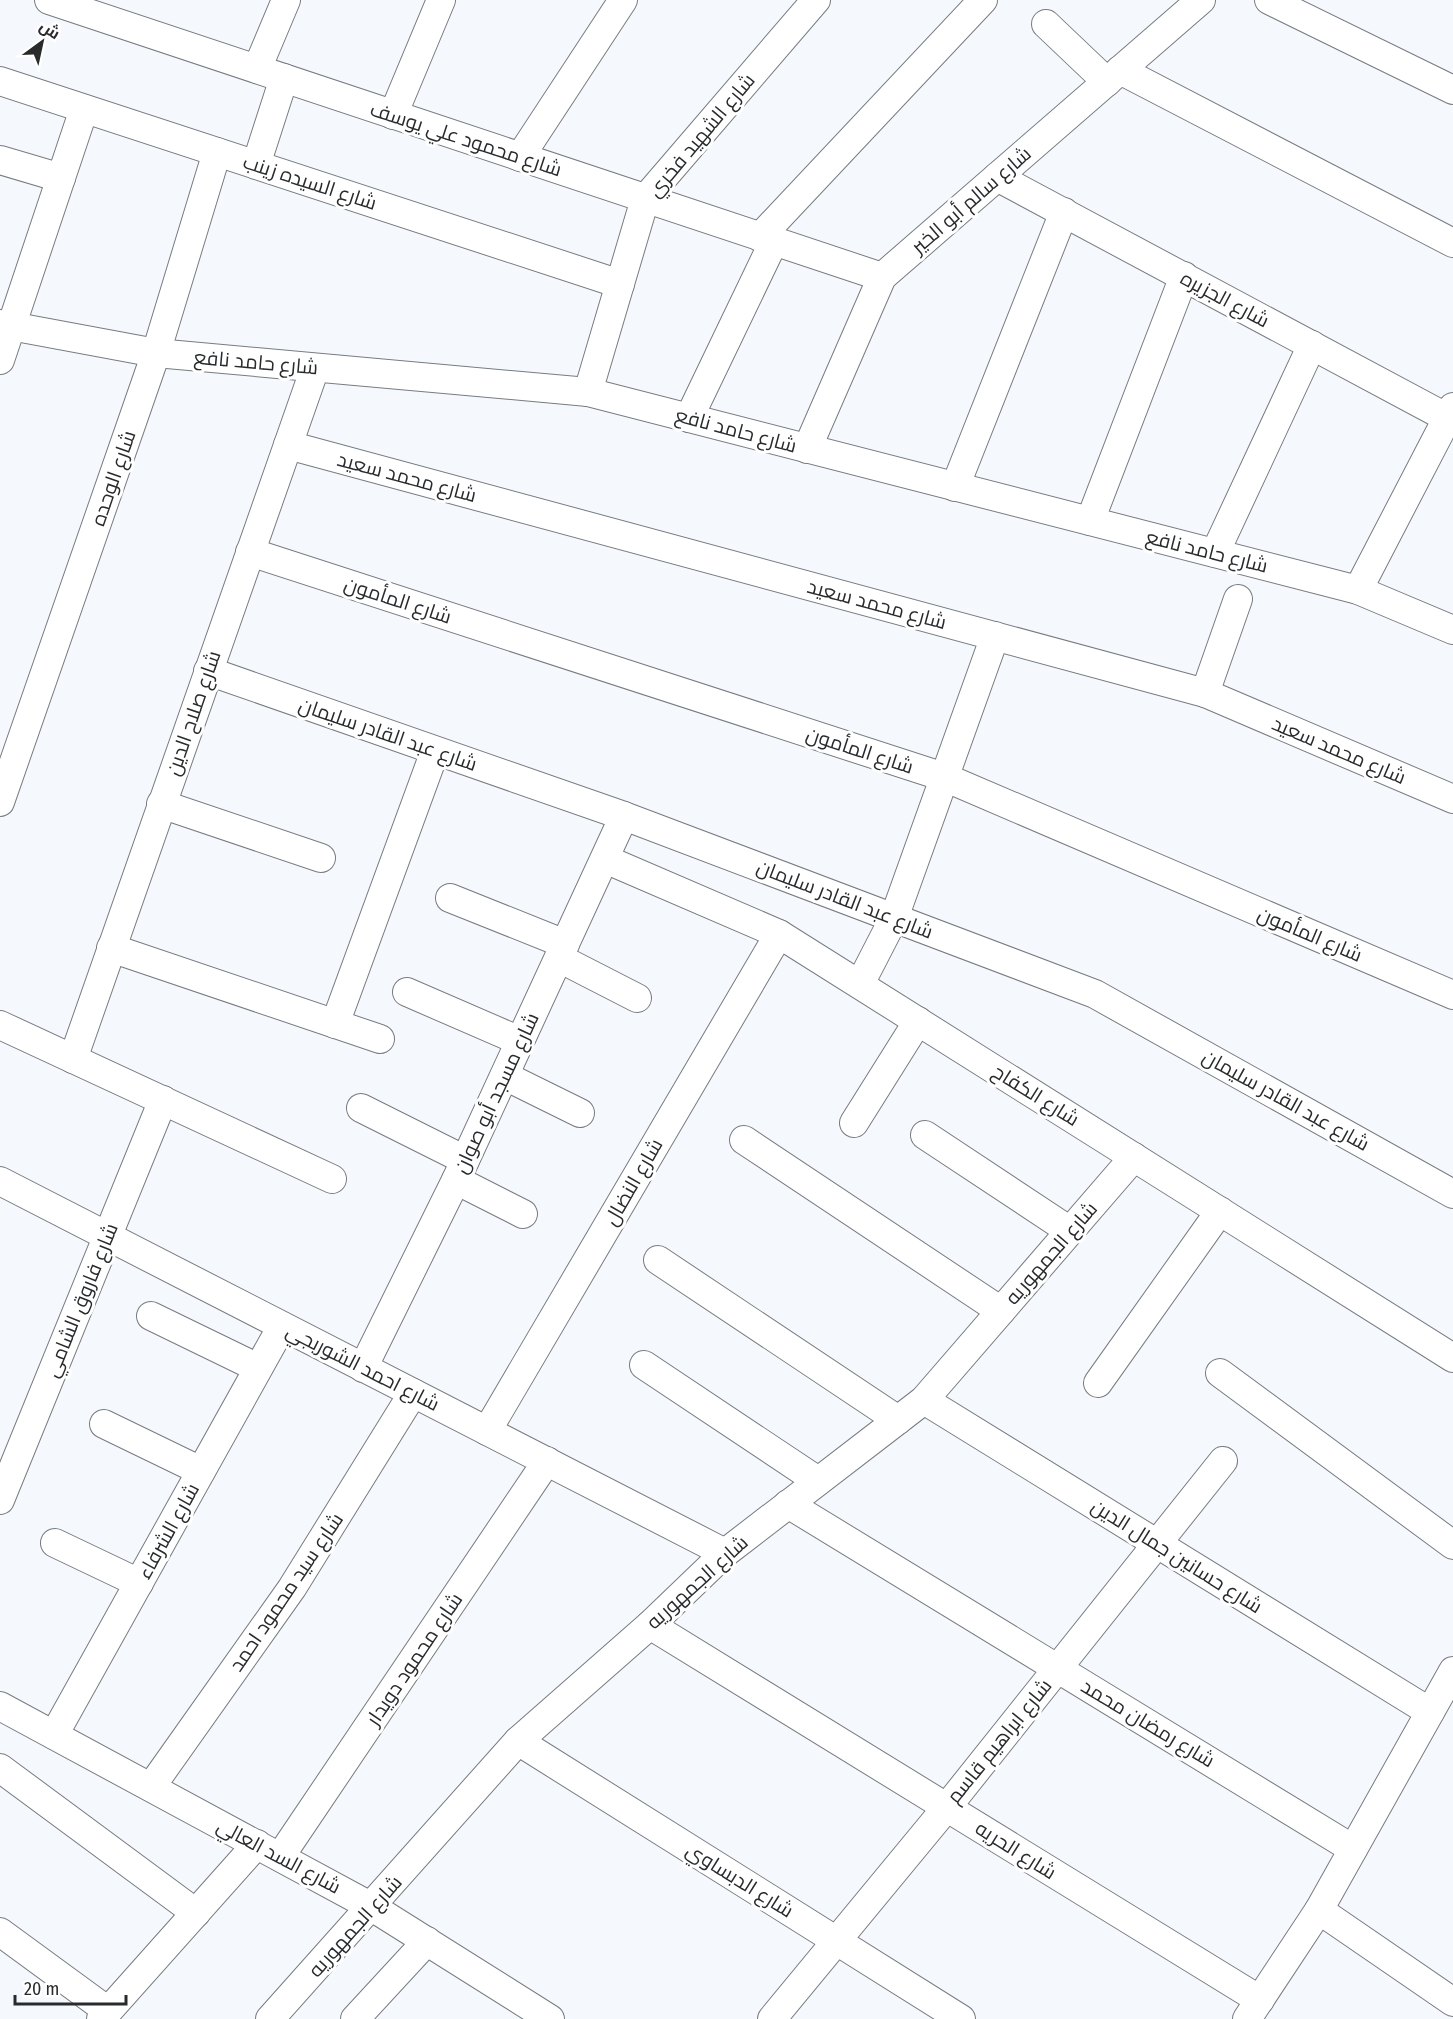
<svg xmlns="http://www.w3.org/2000/svg" width="1453" height="2019" font-family="'Fira Sans Condensed',Cairo,sans-serif">
  <style>
    .lines { fill: none; stroke-linecap: round; stroke-linejoin: round }
    .minor-casing { stroke: #777c81; stroke-width: 30 }
    .minor { stroke: #fff; stroke-width: 28 }
    .labels { text-anchor: middle; stroke-width: 6; stroke-linejoin: round; paint-order: stroke }
    .street-label { font-size: 20px; fill: #282a2c; stroke: #fff }
  </style>
  <rect width="100%" height="100%" fill="#f5f9fe"/>
  <g class="lines">
    <g class="minor-casing">
      <g id="minor">
        <path d="M49,0L882,277"/>
        <path d="M1269,0L1453,90"/>
        <path d="M1046,24L1107,82"/>
        <path d="M257,69L286,0"/>
        <path d="M1120,70L1453,243"/>
        <path d="M0,81L620,284"/>
        <path d="M393,115L441,0"/>
        <path d="M520,157L623,0"/>
        <path d="M0,160L61,178"/>
        <path d="M256,165L284,78"/>
        <path d="M997,177L1453,421"/>
        <path d="M760,237L983,0"/>
        <path d="M0,324L156,353L588,392L1358,590L1453,630"/>
        <path d="M0,360L84,109"/>
        <path d="M588,392L645,199L816,0"/>
        <path d="M689,418L774,241"/>
        <path d="M288,445L1205,693L1453,799"/>
        <path d="M807,449L882,277L1201,0"/>
        <path d="M955,487L1064,212"/>
        <path d="M1090,521L1184,276"/>
        <path d="M250,552L944,777L1453,995"/>
        <path d="M1215,553L1312,345"/>
        <path d="M1358,590L1453,407"/>
        <path d="M208,671L624,816L1095,994L1453,1194"/>
        <path d="M1205,693L1238,599"/>
        <path d="M0,802L156,353L217,152"/>
        <path d="M161,804L321,858"/>
        <path d="M605,859L779,934L1453,1358"/>
        <path d="M450,898L565,944"/>
        <path d="M111,948L380,1039"/>
        <path d="M559,958L637,998"/>
        <path d="M860,984L894,918L995,636"/>
        <path d="M407,992L520,1041"/>
        <path d="M335,1024L435,751"/>
        <path d="M0,1025L332,1179"/>
        <path d="M73,1059L315,368"/>
        <path d="M505,1076L580,1113"/>
        <path d="M361,1108L465,1160"/>
        <path d="M854,1123L918,1021"/>
        <path d="M925,1135L1070,1231"/>
        <path d="M744,1140L1001,1311"/>
        <path d="M456,1180L523,1214"/>
        <path d="M0,1181L725,1553"/>
        <path d="M658,1260L898,1420"/>
        <path d="M151,1316L258,1368"/>
        <path d="M644,1365L818,1481"/>
        <path d="M363,1368L456,1180L624,816"/>
        <path d="M1220,1373L1453,1545"/>
        <path d="M1098,1383L1220,1211"/>
        <path d="M924,1400L1430,1712"/>
        <path d="M104,1424L201,1471"/>
        <path d="M487,1431L779,934"/>
        <path d="M0,1500L163,1100"/>
        <path d="M788,1504L1353,1849"/>
        <path d="M55,1543L139,1583"/>
        <path d="M650,1625L1260,2000"/>
        <path d="M0,1706L372,1907L550,2019"/>
        <path d="M54,1735L282,1326"/>
        <path d="M518,1741L961,2019"/>
        <path d="M0,1768L196,1913"/>
        <path d="M151,1787L292,1588L413,1393"/>
        <path d="M280,1857L547,1461"/>
        <path d="M1319,1910L1453,2002"/>
        <path d="M0,1932L108,2011"/>
        <path d="M101,2019L257,1844"/>
        <path d="M270,2019L518,1741L650,1625L725,1553L924,1400L1134,1157"/>
        <path d="M355,2019L427,1941"/>
        <path d="M772,2019L947,1807L1223,1461"/>
        <path d="M1247,2019L1319,1910L1453,1671"/>
      </g>
    </g>
    <use href="#minor" class="minor"/>
  </g>
  <g class="labels">
    <g class="street-label">
      <text transform="translate(701 135) rotate(-50)" y="7">شارع الشهيد فخري</text>
      <text transform="translate(466 139) rotate(18)" y="7">شارع محمود علي يوسف</text>
      <text transform="translate(310 182) rotate(18)" y="7">شارع السيده زينب</text>
      <text transform="translate(971 200) rotate(-41)" y="7">شارع سالم أبو الخير</text>
      <text transform="translate(1225 299) rotate(28)" y="7">شارع الجزيره</text>
      <text transform="translate(256 362) rotate(5)" y="7">شارع حامد نافع</text>
      <text transform="translate(736 430) rotate(15)" y="7">شارع حامد نافع</text>
      <text transform="translate(407 477) rotate(15)" y="7">شارع محمد سعيد</text>
      <text transform="translate(113 478) rotate(-71)" y="7">شارع الوحده</text>
      <text transform="translate(1207 551) rotate(14)" y="7">شارع حامد نافع</text>
      <text transform="translate(398 600) rotate(18)" y="7">شارع المأمون</text>
      <text transform="translate(877 604) rotate(15)" y="7">شارع محمد سعيد</text>
      <text transform="translate(193 713) rotate(-71)" y="7">شارع صلاح الدين</text>
      <text transform="translate(388 734) rotate(19)" y="7">شارع عبد القادر سليمان</text>
      <text transform="translate(860 750) rotate(18)" y="7">شارع المأمون</text>
      <text transform="translate(1339 750) rotate(23)" y="7">شارع محمد سعيد</text>
      <text transform="translate(845 899) rotate(21)" y="7">شارع عبد القادر سليمان</text>
      <text transform="translate(1310 934) rotate(23)" y="7">شارع المأمون</text>
      <text transform="translate(496 1093) rotate(-65)" y="7">شارع مسجد أبو صوان</text>
      <text transform="translate(1036 1095) rotate(32)" y="7">شارع الكفاح</text>
      <text transform="translate(1286 1100) rotate(29)" y="7">شارع عبد القادر سليمان</text>
      <text transform="translate(633 1182) rotate(-60)" y="7">شارع النضال</text>
      <text transform="translate(1051 1253) rotate(-49)" y="7">شارع الجمهوريه</text>
      <text transform="translate(81 1300) rotate(-68)" y="7">شارع فاروق الشامي</text>
      <text transform="translate(363 1367) rotate(27)" y="7">شارع احمد الشوربجي</text>
      <text transform="translate(168 1531) rotate(-61)" y="7">شارع الشرفاء</text>
      <text transform="translate(1177 1556) rotate(32)" y="7">شارع حسانين جمال الدين</text>
      <text transform="translate(697 1582) rotate(-42)" y="7">شارع الجمهوريه</text>
      <text transform="translate(286 1592) rotate(-56)" y="7">شارع سيد محمود احمد</text>
      <text transform="translate(414 1659) rotate(-56)" y="7">شارع محمود دويدار</text>
      <text transform="translate(1148 1723) rotate(31)" y="7">شارع رمضان محمد</text>
      <text transform="translate(999 1741) rotate(-51)" y="7">شارع ابراهيم قاسم</text>
      <text transform="translate(1016 1850) rotate(32)" y="7">شارع الحريه</text>
      <text transform="translate(279 1856) rotate(28)" y="7">شارع السد العالي</text>
      <text transform="translate(740 1880) rotate(32)" y="7">شارع الدبساوي</text>
      <text transform="translate(355 1926) rotate(-48)" y="7">شارع الجمهوريه</text>
    </g>
  </g>
  <g transform="translate(42 42) rotate(33)" stroke="#ffffff" stroke-width="4.5" paint-order="stroke">
  <path d="M0-4.5L10 22L0 15L-10 22Z" fill="#282a2c"/>
  <text y="-9" font-size="16" font-weight="bold" text-anchor="middle" fill="#282a2c">ش</text>
  </g>
  <path d="M15 1995v9h111v-9" fill="none" stroke="#282a2c" stroke-width="3"/>
  <text x="24" y="1995" font-size="18" fill="#282a2c" stroke="#ffffff" stroke-width="4.5" paint-order="stroke">20 m</text>
</svg>
